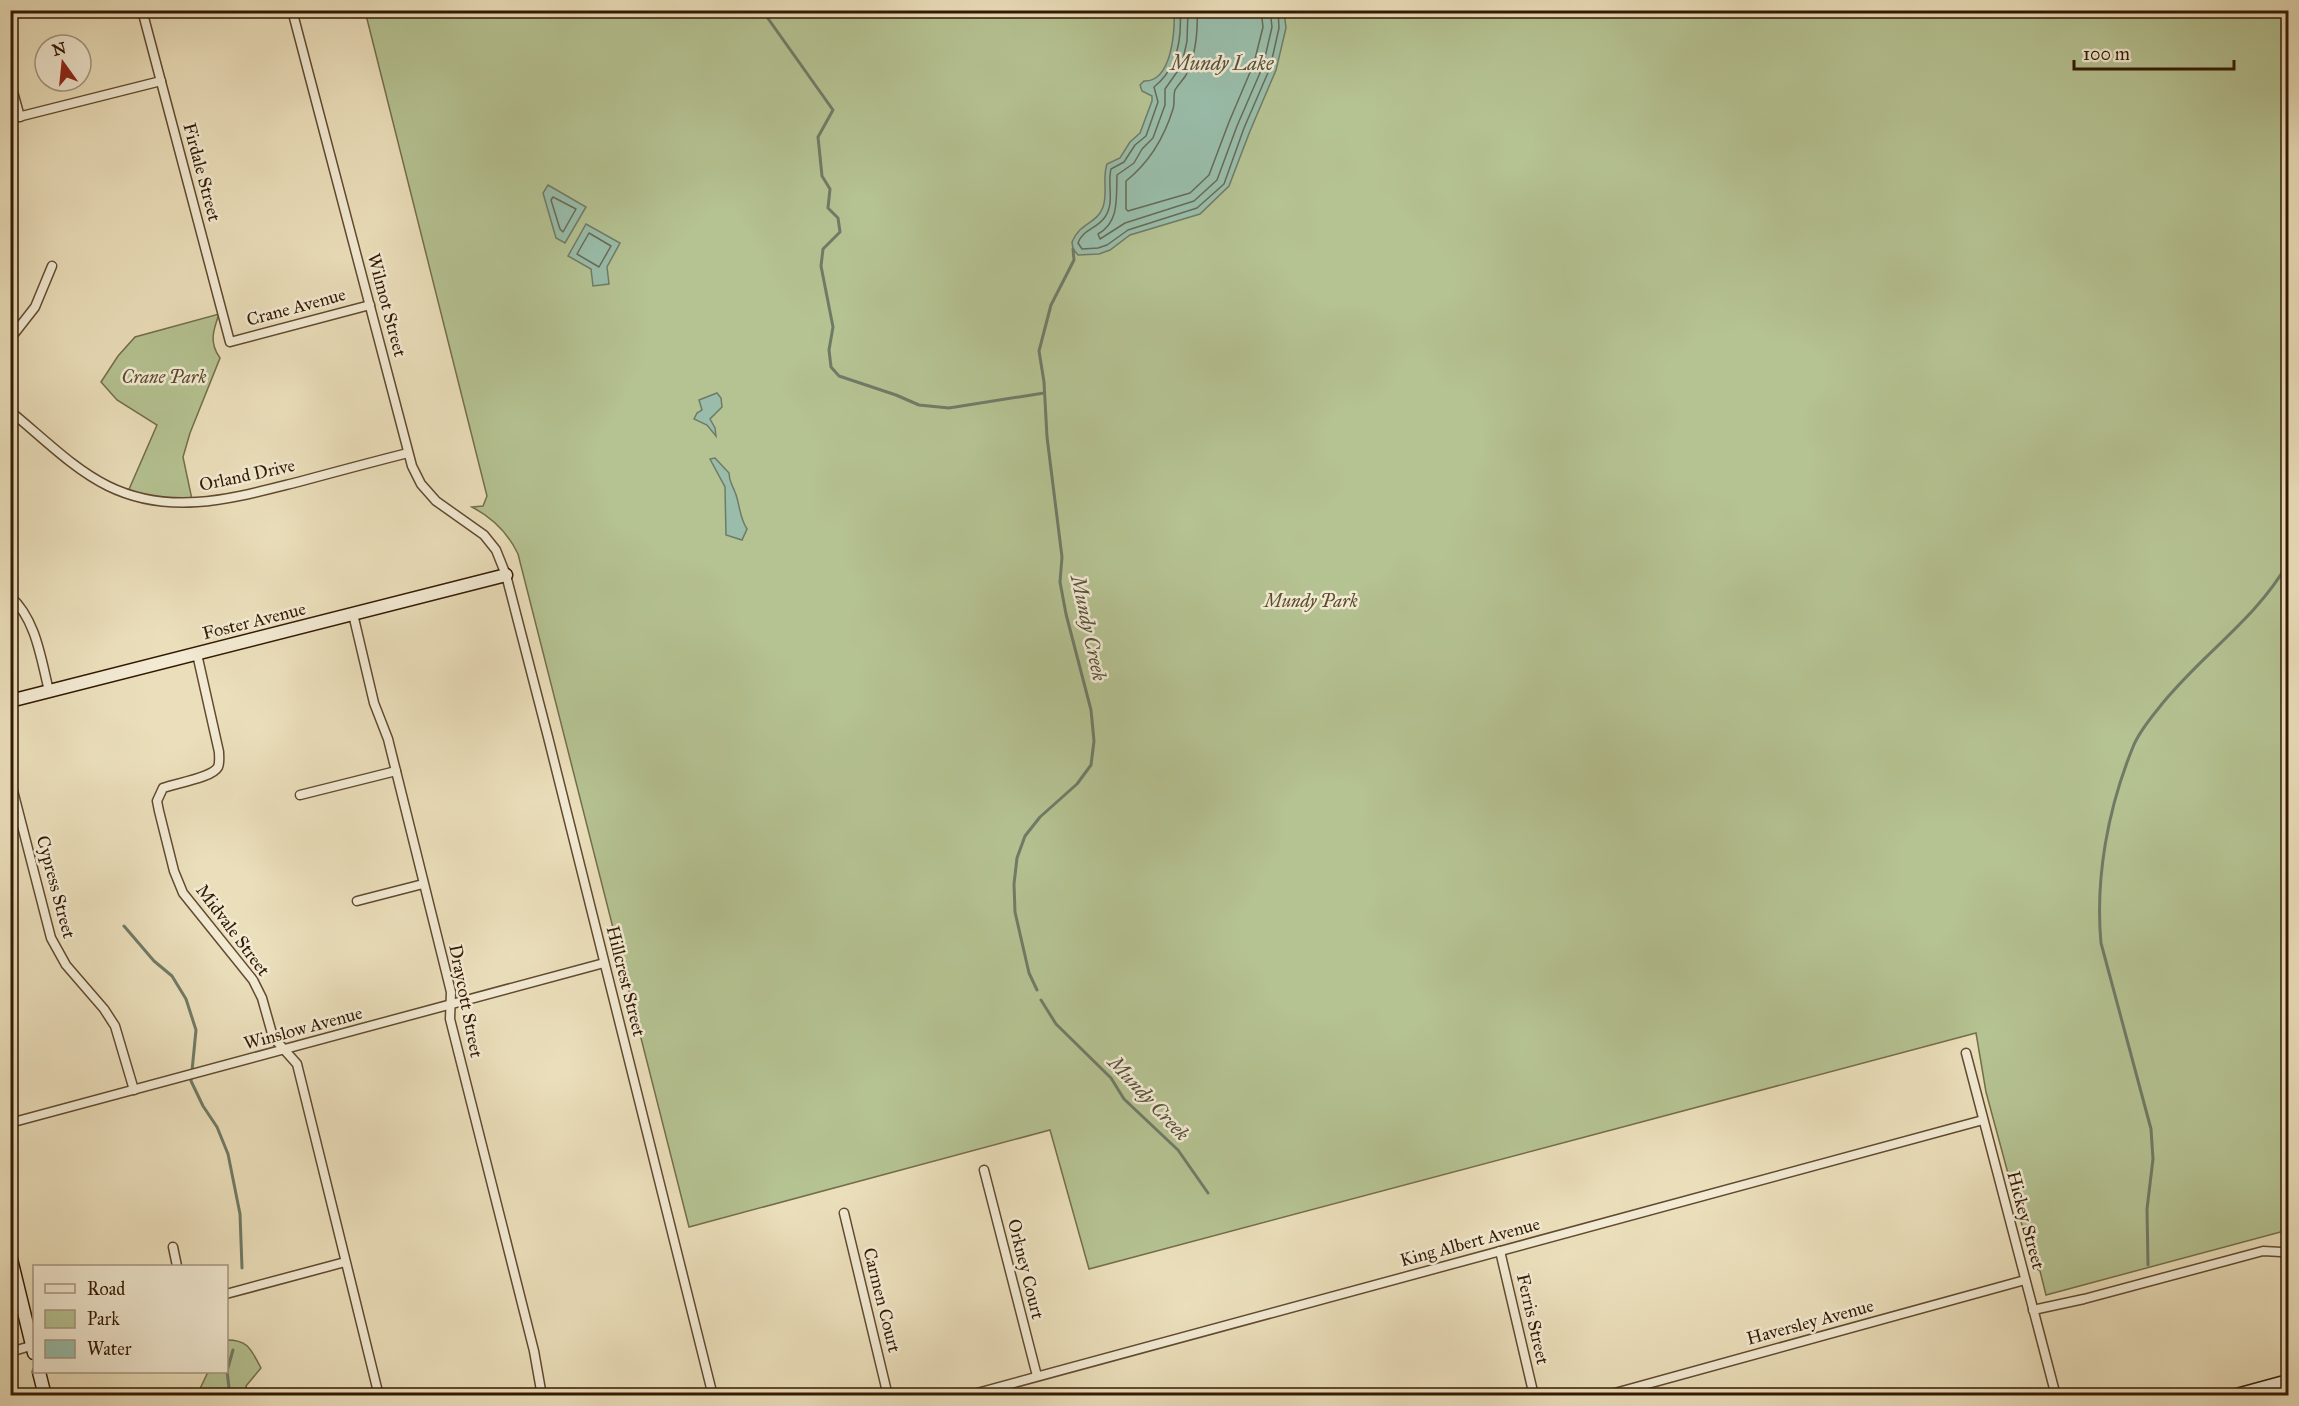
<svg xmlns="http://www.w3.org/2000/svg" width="2299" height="1406" font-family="'IM FELL Great Primer',serif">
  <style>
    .green { fill: #b5c292; stroke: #746e4a; stroke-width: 1.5 }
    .water { fill: #99bdaa; stroke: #707b67; stroke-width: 1.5 }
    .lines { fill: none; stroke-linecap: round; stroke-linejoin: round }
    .shore { stroke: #666b56; stroke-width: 1.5 }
    .stream { stroke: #707b67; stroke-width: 3 }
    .street-casing { stroke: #614a30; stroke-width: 11 }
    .secondary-casing { stroke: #331902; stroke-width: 15 }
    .street { stroke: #f2ead3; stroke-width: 8 }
    .secondary { stroke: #f2ead3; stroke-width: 12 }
    .labels { text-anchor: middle; stroke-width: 5; stroke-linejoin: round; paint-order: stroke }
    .street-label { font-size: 18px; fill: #331902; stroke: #f2ead3 }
    .park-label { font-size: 18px; font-style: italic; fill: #5a4c2d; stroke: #f2ead3 }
    .water-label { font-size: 20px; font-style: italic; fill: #57523d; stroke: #f2ead3 }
  </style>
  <rect width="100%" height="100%" fill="#ebdfbb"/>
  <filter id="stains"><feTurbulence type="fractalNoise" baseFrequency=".00333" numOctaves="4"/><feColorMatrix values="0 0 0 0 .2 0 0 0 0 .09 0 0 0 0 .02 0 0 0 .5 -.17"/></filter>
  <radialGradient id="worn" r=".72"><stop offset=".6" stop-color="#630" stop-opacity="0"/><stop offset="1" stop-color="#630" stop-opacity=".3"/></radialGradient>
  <g class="green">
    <path d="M365,11H2288V1044L2286,1045L2288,1057V1230L2046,1295L2040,1271L2033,1266L1986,1092L1976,1033L1089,1269L1050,1130L689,1227L518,554C508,533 493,518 472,507L483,506L487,496Z"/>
    <path d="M219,314C213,331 209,343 220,358L190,433L183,457L193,504L127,494L157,425L117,400L101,382L118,356L135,337Z"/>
    <path d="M227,1340C249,1340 251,1350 261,1368L246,1386L248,1395H197L208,1372H226Z"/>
  </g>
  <g class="water">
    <path d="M1174,11H1284L1286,28L1276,70L1250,131L1229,186L1200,214L1130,235L1110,250L1099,254L1078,255L1073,249L1072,242C1080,222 1097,224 1103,207C1108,193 1102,178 1107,164L1120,158L1130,142L1140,133L1152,101V96L1142,91L1140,85L1144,81C1172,82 1175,31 1174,11Z"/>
    <path d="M548,185L586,207L565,243L556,238L543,193Z"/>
    <path d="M586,224L620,243L607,267L609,284L593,286L591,269L568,256Z"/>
    <path d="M717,393L721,398L722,407L710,419L715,428L716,436L707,425L694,419L697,413L702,410L699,400Z"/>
    <path d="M715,458L729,473C729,482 732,484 735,492C740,504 739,517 747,529L742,540L726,535L725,487L710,459Z"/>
  </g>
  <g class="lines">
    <g class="shore">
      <path d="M1180,10C1182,38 1177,69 1154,87L1158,102L1146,136L1135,145L1124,162L1111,169C1107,185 1115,202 1105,217C1097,229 1083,229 1078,243L1082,249L1098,248L1107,245L1128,230L1197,208L1224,184L1244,128L1270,68L1279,28L1278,10"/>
      <path d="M1188,10L1187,41L1183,59L1177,72L1165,89V105L1153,138L1142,149L1134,163L1117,175C1116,197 1120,222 1098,234L1100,239L1125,223L1194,201L1217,180L1237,126L1263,66L1272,27L1270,10"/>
      <path d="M1197,10C1198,32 1196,55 1186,75C1183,80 1178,85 1175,90C1173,96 1175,103 1173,109C1164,138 1150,162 1126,181V209L1128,211L1190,193L1209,175L1229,122L1254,63L1263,27L1261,10"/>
      <path d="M553,197L576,209L563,232L560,229L551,200Z"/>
      <path d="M589,233L611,246L599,267L577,254Z"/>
    </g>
    <g class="stream">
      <path d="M762,10L833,110L818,137L822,176L830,189L828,208L838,218L840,232L823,249L821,266L833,327L829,350L831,367L839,376L896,395L919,405L949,408L1044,393"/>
      <path d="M124,926L154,961L172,976L186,999L196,1030L191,1081L203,1106L217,1127L228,1154L240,1214L242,1268"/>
      <path d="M1037,990L1029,973L1015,912L1014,884L1017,858L1025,836L1040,817L1077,784L1091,765L1094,741L1091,710L1066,614L1060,582L1062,557L1047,437L1044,382L1039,351L1051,305L1074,260L1073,249"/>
      <path d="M1041,1000L1056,1024L1111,1078L1124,1099L1178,1150L1208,1193"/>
      <path d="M2148,1265L2147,1209L2153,1159L2151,1129L2101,943C2095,878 2108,808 2133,747C2138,734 2149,720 2158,709C2198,657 2255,621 2288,563"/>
      <path d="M230,1396L227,1371L233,1350"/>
    </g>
    <g class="street-casing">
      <g id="street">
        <path d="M142,10L230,342L370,305"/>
        <path d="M292,10L412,466L421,484L436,501L484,535L496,550L506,575L548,737L713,1396"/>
        <path d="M10,81L20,117"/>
        <path d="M10,119L161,81"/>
        <path d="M10,339L35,307L52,266"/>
        <path d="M10,411C41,436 73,469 108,486C171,517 234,498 298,482C335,472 372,462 408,453"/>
        <path d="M10,596C36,619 41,659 49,691"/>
        <path d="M353,614L374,703L388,739L451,992L450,1019L534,1351L542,1396"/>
        <path d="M197,654L219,752C219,757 220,762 218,767C212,778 176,783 163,788L157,801L159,811L174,871L183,893L253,980L262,998L273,1037L297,1064L379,1396"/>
        <path d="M10,779L51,938L66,965L104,1009L115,1026L134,1090"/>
        <path d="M300,795L396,771"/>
        <path d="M357,901L423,884"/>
        <path d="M1966,1053L2056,1396"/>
        <path d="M10,1123L604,963"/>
        <path d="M984,1170L1037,1376"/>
        <path d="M844,1213L888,1396"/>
        <path d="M173,1247L177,1266"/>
        <path d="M1500,1251L1534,1396"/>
        <path d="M226,1294L345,1262"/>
        <path d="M2033,1310L2084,1299L2263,1251L2281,1252"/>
        <path d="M10,1352L34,1345"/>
        <path d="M966,1396L1983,1120"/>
        <path d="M1604,1396L2025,1280"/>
      </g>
    </g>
    <g class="secondary-casing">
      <g id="secondary">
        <path d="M10,701L506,575"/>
        <path d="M10,1255L34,1353"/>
        <path d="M39,1372L45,1396"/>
        <path d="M2233,1396L2288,1381"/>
      </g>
    </g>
    <use href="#street" class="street"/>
    <use href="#secondary" class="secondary"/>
  </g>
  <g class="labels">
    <g class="street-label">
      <text transform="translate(202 172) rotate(75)" y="6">Firdale Street</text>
      <text transform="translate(387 305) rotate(75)" y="6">Wilmot Street</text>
      <text transform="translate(296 307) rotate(-15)" y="6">Crane Avenue</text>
      <text transform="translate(247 475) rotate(-12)" y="6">Orland Drive</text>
      <text transform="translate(254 621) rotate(-14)" y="6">Foster Avenue</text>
      <text transform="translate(56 887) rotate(75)" y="6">Cypress Street</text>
      <text transform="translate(233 930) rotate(53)" y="6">Midvale Street</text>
      <text transform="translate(626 981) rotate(76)" y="6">Hillcrest Street</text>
      <text transform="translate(466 1001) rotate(79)" y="6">Draycott Street</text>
      <text transform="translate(303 1028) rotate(-15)" y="6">Winslow Avenue</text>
      <text transform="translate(2026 1220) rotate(75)" y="6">Hickey Street</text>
      <text transform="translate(1470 1242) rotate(-15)" y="6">King Albert Avenue</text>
      <text transform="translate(1026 1269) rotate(76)" y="6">Orkney Court</text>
      <text transform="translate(882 1300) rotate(76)" y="6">Carmen Court</text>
      <text transform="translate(1533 1319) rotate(77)" y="6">Ferris Street</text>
      <text transform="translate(1810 1322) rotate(-15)" y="6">Haversley Avenue</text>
    </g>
    <g class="park-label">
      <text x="164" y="383">Crane Park</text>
      <text x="1311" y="607">Mundy Park</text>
    </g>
    <g class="water-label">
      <text x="1222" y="70">Mundy Lake</text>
      <text transform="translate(1089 628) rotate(78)" y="7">Mundy Creek</text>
      <text transform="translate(1149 1098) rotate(47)" y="7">Mundy Creek</text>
    </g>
  </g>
  <rect width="2299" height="1406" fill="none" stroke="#ebdfbb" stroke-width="36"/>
  <rect x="12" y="12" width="2275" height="1382" fill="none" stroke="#331902" stroke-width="3"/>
  <rect x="18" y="18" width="2263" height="1370" fill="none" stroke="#331902" stroke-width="1.5"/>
  <rect x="33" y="1265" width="195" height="108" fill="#f2ead3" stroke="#a6967f" stroke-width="1.5"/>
  <rect x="45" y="1284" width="30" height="9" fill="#f2ead3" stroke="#a6967f" stroke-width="1.5"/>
  <text x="87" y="1295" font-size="18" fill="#331902">Road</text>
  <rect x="45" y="1310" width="30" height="18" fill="#b5c292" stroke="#a6967f" stroke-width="1.5"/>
  <text x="87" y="1325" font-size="18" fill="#331902">Park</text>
  <rect x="45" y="1340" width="30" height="18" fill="#99bdaa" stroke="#a6967f" stroke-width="1.5"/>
  <text x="87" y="1355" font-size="18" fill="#331902">Water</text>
  <g transform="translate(63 63) rotate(345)"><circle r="28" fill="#f2ead3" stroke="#a6967f" stroke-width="1.5"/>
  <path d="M0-4.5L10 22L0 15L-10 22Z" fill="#8f2418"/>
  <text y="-9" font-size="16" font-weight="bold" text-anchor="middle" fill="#331902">N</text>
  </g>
  <path d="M2074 60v9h160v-9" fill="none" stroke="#331902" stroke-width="3"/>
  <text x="2083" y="60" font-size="18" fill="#331902" stroke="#f2ead3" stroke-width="4.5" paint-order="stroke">100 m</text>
  <rect width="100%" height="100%" filter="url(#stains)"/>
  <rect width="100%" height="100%" fill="url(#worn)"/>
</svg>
